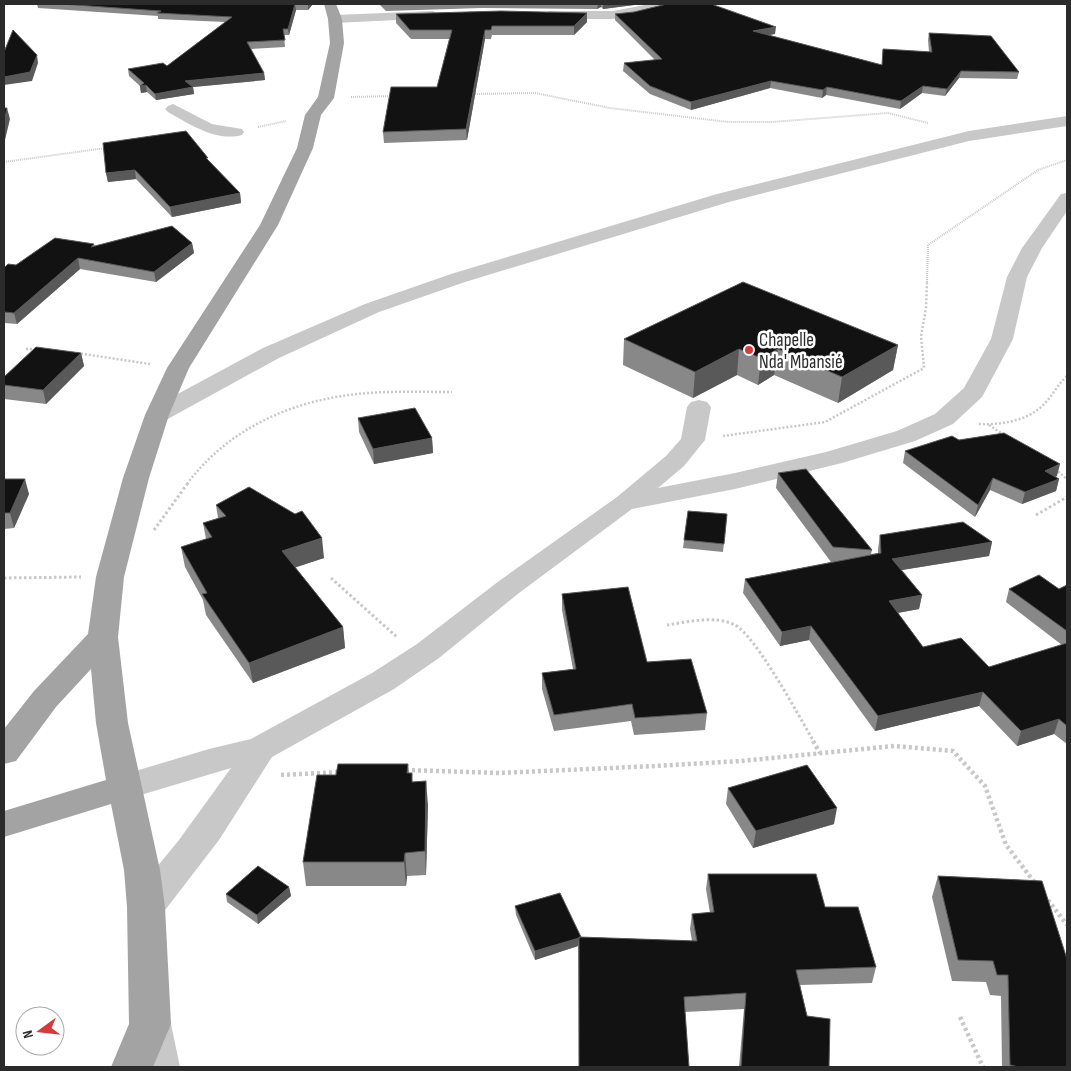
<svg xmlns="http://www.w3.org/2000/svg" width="1071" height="1071" font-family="'Sofia Sans Condensed',sans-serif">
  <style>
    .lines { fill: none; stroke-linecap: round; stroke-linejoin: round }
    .path-far3 { stroke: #c8c8c8; stroke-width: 2; stroke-dasharray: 1 1; stroke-linecap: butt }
    .path-far2 { stroke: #c8c8c8; stroke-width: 2.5; stroke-dasharray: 2 2; stroke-linecap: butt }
    .path-far1 { stroke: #c8c8c8; stroke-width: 3; stroke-dasharray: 2.5 2.5; stroke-linecap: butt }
    .path { stroke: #c8c8c8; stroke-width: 4.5; stroke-dasharray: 3 3; stroke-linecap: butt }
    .minor { fill: #c8c8c8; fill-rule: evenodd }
    .major { fill: #a3a3a3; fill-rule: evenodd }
    .wall { fill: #888 }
    .shaded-wall { fill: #595959 }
    .building { fill: #121212; stroke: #595959 }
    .poi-dot { fill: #d53b3b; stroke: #fff; stroke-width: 2 }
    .labels { text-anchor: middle; stroke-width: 5; stroke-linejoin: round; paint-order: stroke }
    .poi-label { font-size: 19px; fill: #2b2b2b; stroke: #fff; text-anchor: start }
  </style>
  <rect width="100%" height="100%" fill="#fff"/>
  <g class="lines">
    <g class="path-far3">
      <path d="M473,94L535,93L610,108L728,122H772L888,113L928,123"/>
      <path d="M351,97L392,96"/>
      <path d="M258,127L286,121"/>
      <path d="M4,162L106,148"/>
      <path d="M927,282L928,245L1038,170L1067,160"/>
    </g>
    <g class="path-far2">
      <path d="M26,349H37"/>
      <path d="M77,353L150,364"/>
      <path d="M979,424C1001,425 1029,421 1045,403C1053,395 1058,384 1067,376"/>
      <path d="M989,425L1004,435"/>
      <path d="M723,436L825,422L924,368L921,336L926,308L927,281"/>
      <path d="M1055,469L1067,479"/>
      <path d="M187,484C230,426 298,398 368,393C396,391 424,392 452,392"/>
    </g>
    <g class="path-far1">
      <path d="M1036,515L1067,497"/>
      <path d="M154,530L188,483"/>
      <path d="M4,578L81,577"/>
      <path d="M331,578L398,638"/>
      <path d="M667,625C687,622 716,615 735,625C756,636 800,718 814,742"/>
    </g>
    <g class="path">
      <path d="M813,741L820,753"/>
      <path d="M406,770L499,773L655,766L741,761L894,746L953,751L985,786L1006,845L1035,883"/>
      <path d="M281,775L340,772"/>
      <path d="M1048,900L1067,925"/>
      <path d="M960,1017L983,1067"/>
    </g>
    <g class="minor">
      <path d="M650,4H674L668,8L613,19H549L543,15L549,11H613Z"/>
      <path d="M433,11L439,15L438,18L335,23L328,19L335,15Z"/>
      <path d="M173,104L212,124L242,129L244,132L242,135C216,142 189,124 168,112L165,109L168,106Z"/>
      <path d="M1067,116V126L969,141L729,202L465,282L379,312L279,358L166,420L157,422L148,420L145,415L148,410L263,348L365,304L451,274L717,194L969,131Z"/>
      <path d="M1067,193V211L1042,248L1027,277L1013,339L982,397L953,424L915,441L842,463L735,489L632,509L519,593L439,658L394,689L272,757L219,840L159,918L146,922L133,918L127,907L133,896L179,840L231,768L124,800L112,796L107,787L112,778L209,749L251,739L372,673L417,644L499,581L617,497L666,456L681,439L687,407L691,402L699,400L707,402L711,407L705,440L684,466L658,488L735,473L826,452L897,431L935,414L964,388L991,339L1007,277L1022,248L1061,194Z"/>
      <path d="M150,1006L165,1011L171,1024L180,1067H138L129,1024L135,1011Z"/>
    </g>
    <path class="major" d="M324,4H336L342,19L344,43L334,98L321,115L313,148L278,225L189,368L169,415L149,478L124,577L118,637L128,723L160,870L165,907L171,1024L153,1067H111L129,1024L127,907L124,870L111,804L4,837V811L106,780L96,723L91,669L56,707L16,761L4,764V729L34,691L88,634L96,577L123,478L145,415L167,368L260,225L297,148L305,115L318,97L330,43L328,19Z"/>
  </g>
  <g class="wall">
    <path d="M37,4H313L308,10H296L289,35H284L285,47L250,49L264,73L265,80L193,87L194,94L156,100L147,92L141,93L140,86L129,76L128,69L167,66L225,22L158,19V16L38,8Z"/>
    <path d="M379,4H642L603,9L601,7L597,9L482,8L386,11Z"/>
    <path d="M634,12L775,34L768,35L882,65L883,49L929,52L928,40L929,33L1019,72L1017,79L959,78L945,96L922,93L900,109L826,95L822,98L770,88L691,110L650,94L623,71L624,63L655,60L615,20V14Z"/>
    <path d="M396,14L587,22L574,35H492L491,39H485L467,140L384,143L383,132L437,87L449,39H411L396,23Z"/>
    <path d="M209,161L240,193L241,203L172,217L136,179L108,182L106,173Z"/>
    <path d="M192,243L194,253L156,282L80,269L17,324L4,323V268L94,244L95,246Z"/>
    <path d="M624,339L898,345L893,370L838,403L774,375L758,385L737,375L693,398L623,365Z"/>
    <path d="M81,353L84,366L46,404L4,399V377Z"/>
    <path d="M358,418L432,438L433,453L374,464L359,432Z"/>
    <path d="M959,440L1057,476L1055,477L1059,479L1056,491L1022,504L990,490L975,517L903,463L905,451Z"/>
    <path d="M778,473L872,550L871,554L878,553V549L880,535L992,542L989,556L902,570L922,595L919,609L898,613L923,647L989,667L1062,645L1006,602L1009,589H1059L1067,585V744L1054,734L1017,746L979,706L875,731L809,640L780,646L743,593L745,579L831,562L776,488Z"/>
    <path d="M4,479L29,494L14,528L4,529Z"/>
    <path d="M216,505L324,558L295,567L343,627L345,648L253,683L206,615L203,600L185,567L181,547L206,539L203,523L218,518Z"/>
    <path d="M727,514L723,552L683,548L684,540Z"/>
    <path d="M562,594L647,662L707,713L705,730L634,735L631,721L554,731L542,689V673L573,669L562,610Z"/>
    <path d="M408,764L409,773L413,782L428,805L426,875L407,876L406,886H306L303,862L336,775Z"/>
    <path d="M728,788L834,824L753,848L726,804Z"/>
    <path d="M708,874L825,907L876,967L872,983L800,985L807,1016L829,1067H739L744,1009L685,1012L689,1067H579L578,946L535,960L516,915L515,906L581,937L692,941L690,929L692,914L710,913L706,889Z"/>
    <path d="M938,876L1042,881L1067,1067H1002L1001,996L990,995L986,982L952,981L932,897Z"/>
    <path d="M289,887L291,896L258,924L227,902L226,894Z"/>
  </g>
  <g class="shaded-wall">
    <path d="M295,4L296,10L289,35L288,29Z"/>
    <path d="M308,4H313L308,10Z"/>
    <path d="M598,4H601V7L597,9Z"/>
    <path d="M603,4H642L603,9Z"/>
    <path d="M587,13V22L574,35V26Z"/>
    <path d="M776,27L775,34L752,38L753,31Z"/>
    <path d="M485,30V39L467,140L466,129Z"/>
    <path d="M37,55L38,63L32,81L4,85V77Z"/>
    <path d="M961,71L959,78L945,96L947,89Z"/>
    <path d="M264,73L265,80L193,87L194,94L156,100L155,94L185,81Z"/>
    <path d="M771,81L770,88L691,110V102Z"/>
    <path d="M146,85L147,92L141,93L140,86Z"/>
    <path d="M923,86L922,93L900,109L901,101Z"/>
    <path d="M827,87L826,95L822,98L823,90Z"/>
    <path d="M7,108L10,119L4,144V122Z"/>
    <path d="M135,170L136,179L108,182L106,173Z"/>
    <path d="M240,193L241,203L172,217L170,207Z"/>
    <path d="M192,243L194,253L156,282L154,272Z"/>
    <path d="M78,258L80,269L17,324L14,313Z"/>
    <path d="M898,345L893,370L838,403L842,377Z"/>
    <path d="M739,349L737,375L693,398L695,372Z"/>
    <path d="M778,349L774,375L758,385L761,358Z"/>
    <path d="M81,353L84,366L46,404L43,390Z"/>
    <path d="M432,438L433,453L374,464L373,449Z"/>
    <path d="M1060,464L1057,476L1042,483L1045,471Z"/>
    <path d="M993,478L990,490L975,517L978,505Z"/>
    <path d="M25,479L29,494L14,528L10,513Z"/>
    <path d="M1059,479L1056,491L1022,504L1025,492Z"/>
    <path d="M322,538L324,558L285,571L282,551Z"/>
    <path d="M992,542L989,556L889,572L892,559Z"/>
    <path d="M922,595L919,609L886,615L889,601Z"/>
    <path d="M811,626L809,640L780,646L782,632Z"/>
    <path d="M343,627L345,648L253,683L249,663Z"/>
    <path d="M983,692L979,706L875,731L878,716Z"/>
    <path d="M1059,719L1054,734L1017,746L1021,731Z"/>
    <path d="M426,781L428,805L426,875L425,851Z"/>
    <path d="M837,808L834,824L753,848L756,831Z"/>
    <path d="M405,853L407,876L406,886L404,862Z"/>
    <path d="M289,887L291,896L258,924L257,915Z"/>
    <path d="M579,938L578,946L535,960V951Z"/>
  </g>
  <g class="building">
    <path d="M61,4H308H295L288,29H283L285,40L247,42L264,73L185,81L193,87L155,94L146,85L140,86L144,83L128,69L163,63L167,66L232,17L157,13L161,11Z"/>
    <path d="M667,4H711L776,27L753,31L882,65L883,49L932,52L929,33L991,36L1019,72L961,71L947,89L923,86L901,101L827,87L823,90L771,81L691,102L650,86L624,63L662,59L615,14L634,12Z"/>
    <path d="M501,11L587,13L574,26H492L491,30H485L466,129L383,132L391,87H437L452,30H410L396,14Z"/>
    <path d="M13,30L37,55L30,72L4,77V52Z"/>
    <path d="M4,108H7L4,122Z"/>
    <path d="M186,131L208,158H206L240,193L170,207L135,170L106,173L103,143Z"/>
    <path d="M172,226L192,243L154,272L78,258L14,313L4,312V268L8,264L16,265L55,238L94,244L91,247Z"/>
    <path d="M743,282L898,345L842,377L778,349L761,358L739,349L695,372L624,339Z"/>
    <path d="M36,347L81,353L43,390L4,385V377Z"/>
    <path d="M415,408L432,438L373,449L358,418Z"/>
    <path d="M1004,433L1060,464L1045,471L1059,479L1025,492L993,478L978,505L905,451L952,436L959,440Z"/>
    <path d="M806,469L872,550L833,547L778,473Z"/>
    <path d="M4,479H25L10,513H4Z"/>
    <path d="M249,487L295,514L302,511L322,538L282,551L343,627L249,663L202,594L207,593L181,547L212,537L203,523L226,516L216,505Z"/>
    <path d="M688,511L727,514L724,544L684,540Z"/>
    <path d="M963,522L992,542L892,559L922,595L889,601L923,647L961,638L989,667L1067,643V726L1059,719L1021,731L983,692L878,716L811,626L782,632L745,579L881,553L880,535Z"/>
    <path d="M1039,575L1059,589L1067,585V631L1009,589Z"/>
    <path d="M628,587L647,662L691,659L707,713L635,718L632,704L554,715L542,673L576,669L562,594Z"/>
    <path d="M338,764H408L407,773H412V782L426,781L425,851L405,853L404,862H303L317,775H336Z"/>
    <path d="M807,765L837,808L756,831L728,788Z"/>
    <path d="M258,866L289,887L257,915L226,894Z"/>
    <path d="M708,874H816L825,907H858L876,967L796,970L807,1016L830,1019L829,1067H741L746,993L684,997L689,1067H579V937L697,941L692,914L714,912Z"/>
    <path d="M938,876L1042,881L1067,959V1067H1019L1010,1065L1008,975H997L993,961L958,960Z"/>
    <path d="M560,893L581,937H579V938L535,951L515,906Z"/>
  </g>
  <circle class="poi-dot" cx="749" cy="350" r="5"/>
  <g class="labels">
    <g class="poi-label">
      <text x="759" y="346">Chapelle<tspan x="759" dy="22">Nda' Mbansié</tspan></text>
    </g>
  </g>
  <rect width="1071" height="1071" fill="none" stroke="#2b2b2b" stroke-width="10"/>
  <g transform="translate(40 1031) rotate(255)"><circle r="24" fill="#ffffff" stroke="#aaaaaa"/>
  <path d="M0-4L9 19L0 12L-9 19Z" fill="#d53b3b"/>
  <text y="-8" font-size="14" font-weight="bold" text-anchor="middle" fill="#2b2b2b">N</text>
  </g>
</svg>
